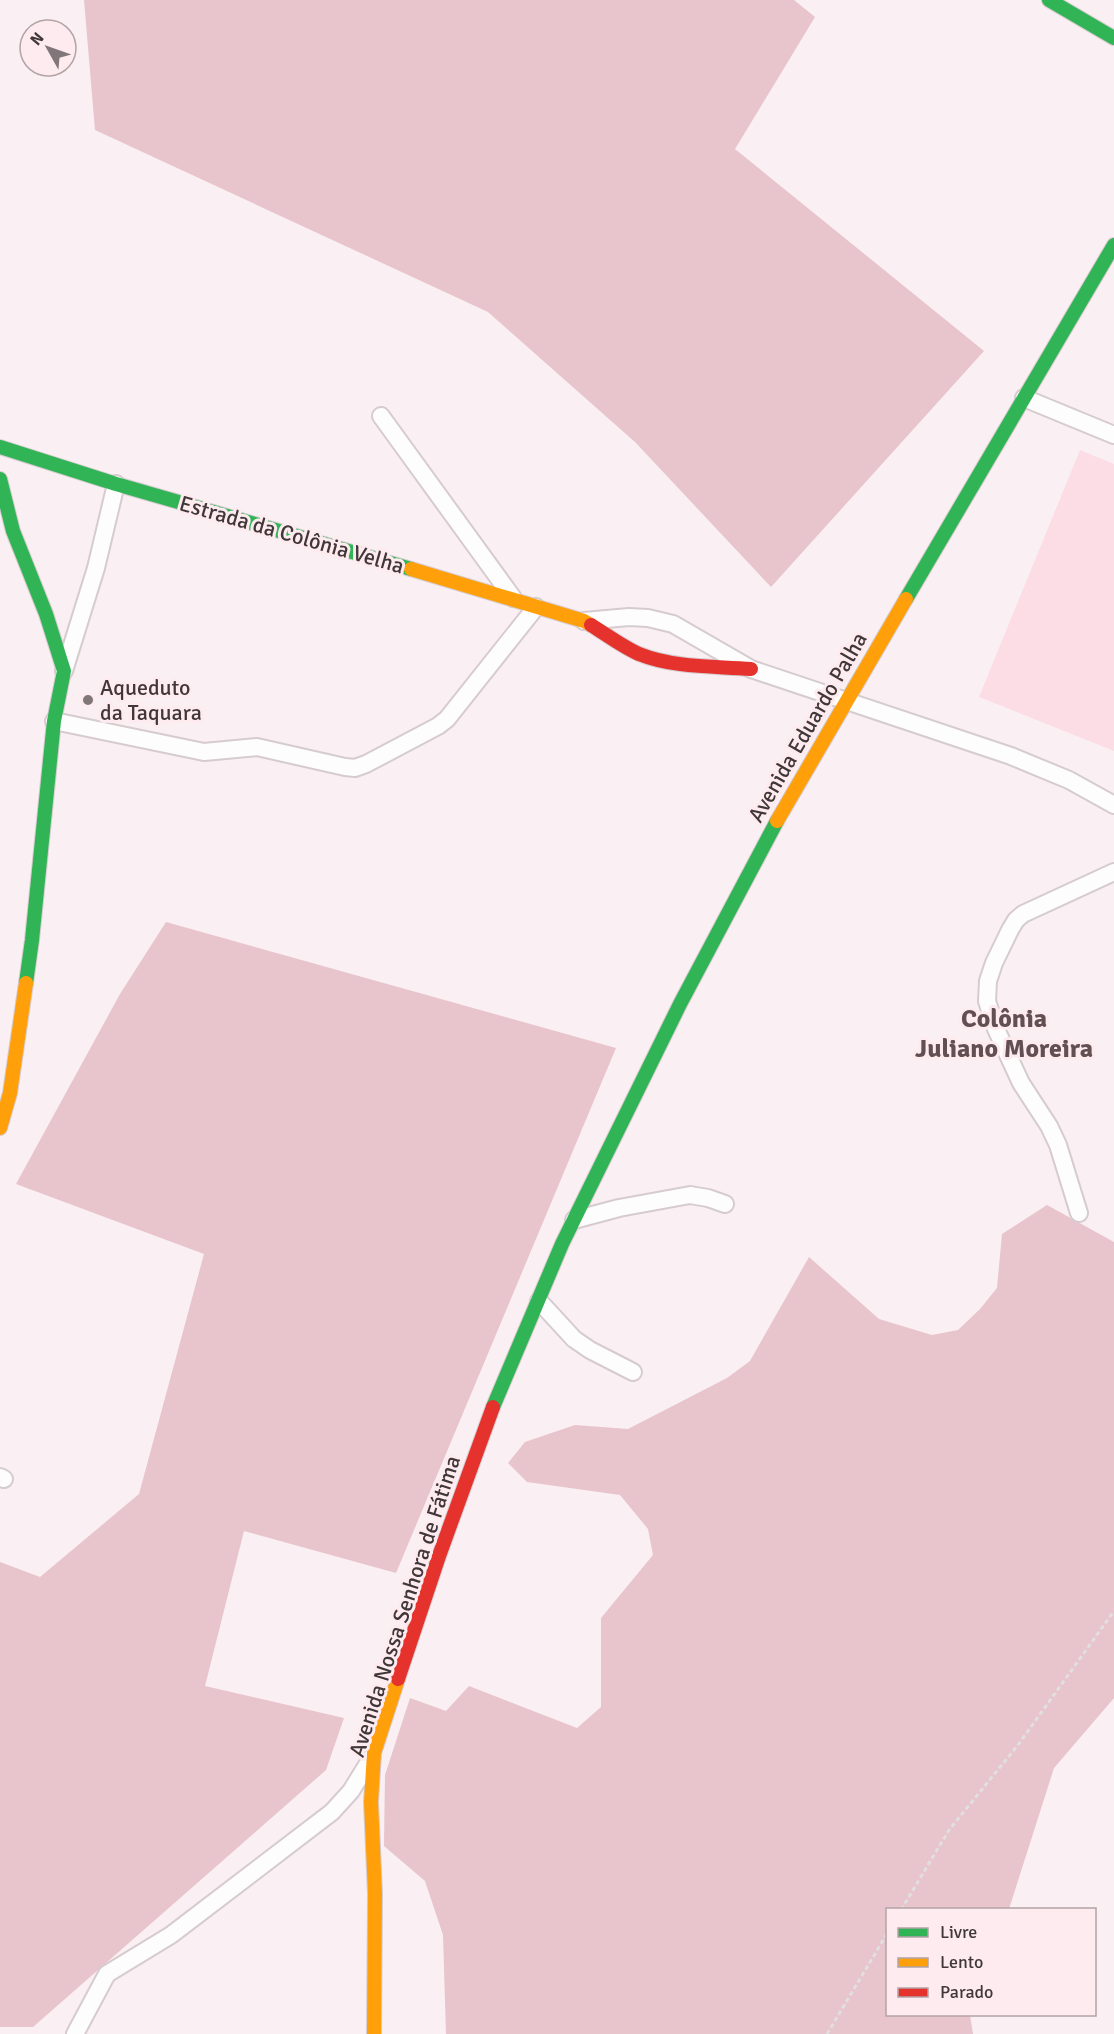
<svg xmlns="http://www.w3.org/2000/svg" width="1114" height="2034" font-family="Signika,sans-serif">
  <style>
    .green { fill: #fcdde5 }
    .forest { fill: #e8c4cd }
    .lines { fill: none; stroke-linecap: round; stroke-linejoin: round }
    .street-casing { stroke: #d6cccf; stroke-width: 20 }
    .fast-casing { stroke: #d6cccf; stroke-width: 16 }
    .slow-casing { stroke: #d6cccf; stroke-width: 16 }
    .jam-casing { stroke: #d6cccf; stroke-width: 16 }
    .path { stroke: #e2dfdf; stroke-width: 3; stroke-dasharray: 4.5 3; stroke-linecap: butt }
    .street { stroke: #fefdfd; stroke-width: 16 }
    .fast { stroke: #30b455; stroke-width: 14 }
    .slow { stroke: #ff9f0a; stroke-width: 14 }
    .jam { stroke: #e5322d; stroke-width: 14 }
    .poi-dot { fill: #81777a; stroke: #feebef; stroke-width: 2 }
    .labels { text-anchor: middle; stroke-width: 6; stroke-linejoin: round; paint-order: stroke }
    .street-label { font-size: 22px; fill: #403739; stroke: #feebef }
    .poi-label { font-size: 22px; fill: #403739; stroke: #feebef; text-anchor: start }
    .quarter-label { font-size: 26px; font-weight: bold; fill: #624f54; stroke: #feebef }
  </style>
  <rect width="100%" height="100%" fill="#faeff2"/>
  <path class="green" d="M1080,450L1114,464V751L979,697Z"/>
  <g class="forest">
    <path d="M84,0H794L815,17L735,149L984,351L771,587L635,442L488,312L95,130Z"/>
    <path d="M166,922L616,1048L396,1573L244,1531L205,1686L344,1718L326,1770L33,2027H0V1562L40,1577L139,1494L204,1254L16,1184L120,994Z"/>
    <path d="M1047,1205L1114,1242V1698L1054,1768L1009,1909L888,1910V2014L970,2015L973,2034H446L443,1935L425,1881L384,1846L385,1775L410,1698L446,1711L469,1686L577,1728L601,1707V1618L653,1555L648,1529L620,1495L527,1482L508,1463L525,1442L575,1425L628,1429L727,1378L750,1361L809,1257L879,1319L932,1335L958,1330L980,1309L997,1288L1002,1234Z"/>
  </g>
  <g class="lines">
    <g class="street-casing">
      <g id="street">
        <path d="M1024,398L1114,435"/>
        <path d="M381,416L513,598"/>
        <path d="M584,621L629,617L648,618L673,624L751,669L1011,756L1069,780L1114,805"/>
        <path d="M64,671L96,568L116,484"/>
        <path d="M54,721L204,752L257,747L345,767L355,768L366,764L438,726L447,719L536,607"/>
        <path d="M1079,1213L1058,1145L1049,1126L1021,1083L996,1029L987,1001L988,981L994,963L1010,930L1016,920L1023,914L1114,872"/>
        <path d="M574,1220L619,1208L690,1195L708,1198L725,1204"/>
        <path d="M539,1301L574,1339L590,1350L633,1372"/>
        <path d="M0,1477L4,1479"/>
        <path d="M75,2034L107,1974L171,1935L332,1812L351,1791L372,1757"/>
      </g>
    </g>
    <g class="fast-casing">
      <g id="fast">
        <path d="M1049,0L1114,38"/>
        <path d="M0,447L116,484L411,569"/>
        <path d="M0,479L13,531L46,614L64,671L54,721L32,940L26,983"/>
        <path d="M906,599L1114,245"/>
        <path d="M493,1407L562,1244L680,1004L777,821"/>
      </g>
    </g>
    <g class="slow-casing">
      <g id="slow">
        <path d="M411,569L584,621L591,625"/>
        <path d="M777,821L906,599"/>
        <path d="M0,1128L10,1093L26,983"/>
        <path d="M374,2034L375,1894L371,1802L374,1753L398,1679"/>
      </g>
    </g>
    <g class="jam-casing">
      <g id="jam">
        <path d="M591,625C607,635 623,647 639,654C674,668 714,666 751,669"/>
        <path d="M398,1679L439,1556L493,1407"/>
      </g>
    </g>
    <g class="path">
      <path d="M901,1910L949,1830L1018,1745L1114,1611"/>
      <path d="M827,2034L888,1932"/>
    </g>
    <use href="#street" class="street"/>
    <use href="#fast" class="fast"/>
    <use href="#slow" class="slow"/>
    <use href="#jam" class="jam"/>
  </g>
  <circle class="poi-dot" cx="88" cy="700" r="6"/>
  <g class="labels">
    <g class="street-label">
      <text transform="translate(292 534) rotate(16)" y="8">Estrada da Colônia Velha</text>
      <text transform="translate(807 727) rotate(-60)" y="8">Avenida Eduardo Palha</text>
      <text transform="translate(404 1606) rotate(-72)" y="8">Avenida Nossa Senhora de Fátima</text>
    </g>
    <g class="poi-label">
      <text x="100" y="695">Aqueduto<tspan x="100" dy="25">da Taquara</tspan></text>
    </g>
    <g class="quarter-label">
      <text x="1004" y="1027">Colônia<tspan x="1004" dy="30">Juliano Moreira</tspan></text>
    </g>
  </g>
  <rect x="886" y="1908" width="210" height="108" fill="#feebef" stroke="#b2a3a6" stroke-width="1.5"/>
  <rect x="898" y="1928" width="30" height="9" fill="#30b455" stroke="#b2a3a6" stroke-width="1.5"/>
  <text x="940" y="1938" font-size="18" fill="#403739">Livre</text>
  <rect x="898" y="1958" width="30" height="9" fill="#ff9f0a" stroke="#b2a3a6" stroke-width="1.5"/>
  <text x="940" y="1968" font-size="18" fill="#403739">Lento</text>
  <rect x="898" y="1988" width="30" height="9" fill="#e5322d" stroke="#b2a3a6" stroke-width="1.5"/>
  <text x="940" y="1998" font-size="18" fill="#403739">Parado</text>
  <g transform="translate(48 48) rotate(310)"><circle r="28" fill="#feebef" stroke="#b2a3a6" stroke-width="1.5"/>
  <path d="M0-4.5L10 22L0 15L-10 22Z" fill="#81777a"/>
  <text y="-9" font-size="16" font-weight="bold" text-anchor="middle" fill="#403739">N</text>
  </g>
</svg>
